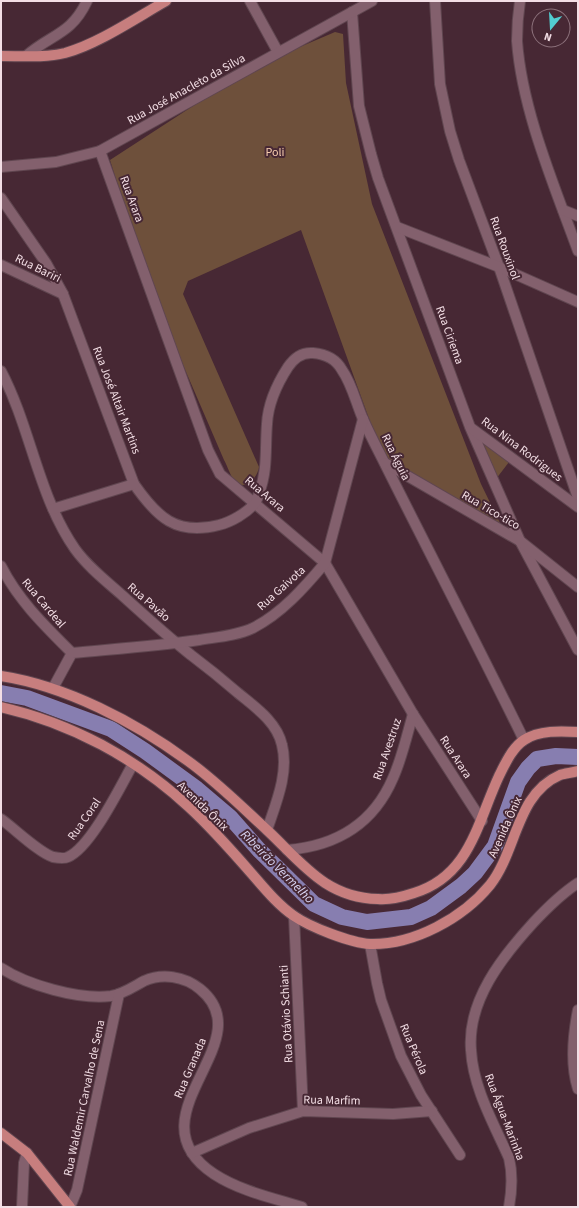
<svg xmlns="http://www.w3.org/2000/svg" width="579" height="1208" font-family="'Source Sans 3',sans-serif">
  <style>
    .green { fill: #6e503b }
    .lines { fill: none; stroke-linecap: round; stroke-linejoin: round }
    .river { stroke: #877eb0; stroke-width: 16 }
    .minor-casing { stroke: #604650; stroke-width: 12 }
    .major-casing { stroke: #604650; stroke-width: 12 }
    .minor { stroke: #83606d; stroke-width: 10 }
    .major { stroke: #c77e7e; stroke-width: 10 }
    .labels { text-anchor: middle; stroke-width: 4; stroke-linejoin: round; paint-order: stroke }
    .street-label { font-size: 12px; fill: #f3dee5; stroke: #472834 }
    .park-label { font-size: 12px; fill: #f7ccae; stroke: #472834 }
    .water-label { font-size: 13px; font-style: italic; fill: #d8d4f2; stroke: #472834 }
  </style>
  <rect width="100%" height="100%" fill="#472834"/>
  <g class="green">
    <path d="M335,32L343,34L346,83L372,204L481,484L500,523L385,463L301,230L188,281L183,294L259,467C258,476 247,490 236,483C232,480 227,465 224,460L149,286L110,160L253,67Z"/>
    <path d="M479,440L509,462L496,479Z"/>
  </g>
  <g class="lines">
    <path class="river" d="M1,693L27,698L111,729L145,751L197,789L230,817L259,850L314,904L342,917L367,922L411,917L431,908L461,886L475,873L495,846L518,782L528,768L537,759L556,756L578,757"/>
    <g class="minor-casing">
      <g id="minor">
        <path d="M250,1L278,52"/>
        <path d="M435,1L440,84L450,131L459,160L499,267L578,498"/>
        <path d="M520,1C518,14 517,27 517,41C522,110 554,185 578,251"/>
        <path d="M352,12L359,106L371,154L378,178L470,427L520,541L578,650"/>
        <path d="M26,56C51,34 71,35 87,1"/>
        <path d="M100,151L208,450L220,474L325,563L413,714L482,821"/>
        <path d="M1,167L56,162L100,151L372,1"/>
        <path d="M1,198L46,263L63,294L134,484C157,517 176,536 219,525C231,522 247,513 255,503C257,501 258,496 259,493C268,470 265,448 267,424C268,404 277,384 288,367C294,358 302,352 313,353C325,354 336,359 342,370C352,384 356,403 363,419C370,435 378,450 385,464C431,556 479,648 524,740"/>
        <path d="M563,210L578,216"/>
        <path d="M397,227L499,267L578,302"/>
        <path d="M1,265L63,294"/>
        <path d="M1,371C31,428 38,496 75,549C88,567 106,581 123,596C145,616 167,636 191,655C207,667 223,680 238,693C255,707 277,722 282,745C289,773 276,803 267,830"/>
        <path d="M471,428L578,507"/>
        <path d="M385,463L520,541L578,587"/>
        <path d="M53,509L134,484"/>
        <path d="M1,566C18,600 45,626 72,653"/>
        <path d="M53,688L72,653C114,649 157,646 199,640C217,637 236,636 253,628C282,613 304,588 325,563L363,419"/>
        <path d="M1,819C15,829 38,852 53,857C58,858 64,859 68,857C91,847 120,787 133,764"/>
        <path d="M287,850C336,846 373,825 393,778C402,758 407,735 413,714"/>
        <path d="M294,916L303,1111"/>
        <path d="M370,944L377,983L381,1000L401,1056L421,1095L460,1155"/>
        <path d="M1,968C27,985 79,1000 111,996C123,994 133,987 144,981C162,973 184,976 200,989C265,1042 127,1116 214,1174C240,1191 273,1198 302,1207"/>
        <path d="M578,1010C573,1035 570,1064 578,1089"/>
        <path d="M192,1153L249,1128L303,1111L393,1114L432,1111"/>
        <path d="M22,1207L24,1163L27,1153"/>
        <path d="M70,1207L77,1190L119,994"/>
        <path d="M509,1207C512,1190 513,1175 509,1158C494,1124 473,1088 471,1050C467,1001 502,957 533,923C547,908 561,894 578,883"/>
      </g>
    </g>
    <g class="major-casing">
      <g id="major">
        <path d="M1,56C22,56 44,58 65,53C98,44 136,18 166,1"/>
        <path d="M1,676C66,686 135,722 188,761C216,781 242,807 268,831C302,863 326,898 378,899C390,900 402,897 414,893C470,876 477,823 499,776C505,764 512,748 524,740C539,730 561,731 578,732"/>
        <path d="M1,707C71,723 136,758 189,807C211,827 232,851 252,874C265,889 278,905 294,916C310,927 351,943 370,944C414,945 463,918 490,885C517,851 516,794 560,775C565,773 572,773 578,771"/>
        <path d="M1,1133L27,1153L70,1207"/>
      </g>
    </g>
    <use href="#minor" class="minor"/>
    <use href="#major" class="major"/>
  </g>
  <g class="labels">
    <g class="street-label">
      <text transform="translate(186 89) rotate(-29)" y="4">Rua José Anacleto da Silva</text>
      <text transform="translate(132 199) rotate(70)" y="4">Rua Arara</text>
      <text transform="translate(505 248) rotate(70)" y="4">Rua Rouxinol</text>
      <text transform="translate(38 268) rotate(26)" y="4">Rua Bariri</text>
      <text transform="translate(450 335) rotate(70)" y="4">Rua Ciriema</text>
      <text transform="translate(117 400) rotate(69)" y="4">Rua José Altair Martins</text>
      <text transform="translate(522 449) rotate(37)" y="4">Rua Nina Rodrigues</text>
      <text transform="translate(396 457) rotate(64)" y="4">Rua Águia</text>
      <text transform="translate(265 494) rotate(40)" y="4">Rua Arara</text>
      <text transform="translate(491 510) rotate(30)" y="4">Rua Tico-tico</text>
      <text transform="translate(281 588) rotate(-42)" y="4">Rua Gaivota</text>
      <text transform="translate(149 602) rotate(41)" y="4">Rua Pavão</text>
      <text transform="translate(44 603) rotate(50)" y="4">Rua Cardeal</text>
      <text transform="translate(387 749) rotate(-71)" y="4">Rua Avestruz</text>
      <text transform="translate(456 757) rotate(57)" y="4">Rua Arara</text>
      <text transform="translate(203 806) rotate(44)" y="4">Avenida Ônix</text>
      <text transform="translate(84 819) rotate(-55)" y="4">Rua Coral</text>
      <text transform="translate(505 827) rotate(-66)" y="4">Avenida Ônix</text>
      <text transform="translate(286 1014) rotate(-93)" y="4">Rua Otávio Schianti</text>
      <text transform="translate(414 1049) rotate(67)" y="4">Rua Pérola</text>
      <text transform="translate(190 1068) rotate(-67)" y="4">Rua Granada</text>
      <text transform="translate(84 1098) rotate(-78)" y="4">Rua Waldemir Carvalho de Sena</text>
      <text transform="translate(332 1100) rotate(1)" y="4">Rua Marfim</text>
      <text transform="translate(505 1117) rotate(69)" y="4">Rua Água-Marinha</text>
    </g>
    <g class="park-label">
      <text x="275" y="156">Poli</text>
    </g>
    <g class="water-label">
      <text transform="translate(278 866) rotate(45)" y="5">Ribeirão Vermelho</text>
    </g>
  </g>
  <rect width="579" height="1208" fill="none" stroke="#f3dee5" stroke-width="4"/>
  <g transform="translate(551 28) rotate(198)"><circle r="19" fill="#472834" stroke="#8c717b"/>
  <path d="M0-3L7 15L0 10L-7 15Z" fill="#52ccd0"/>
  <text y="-6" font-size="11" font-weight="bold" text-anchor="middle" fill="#f3dee5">N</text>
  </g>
</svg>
